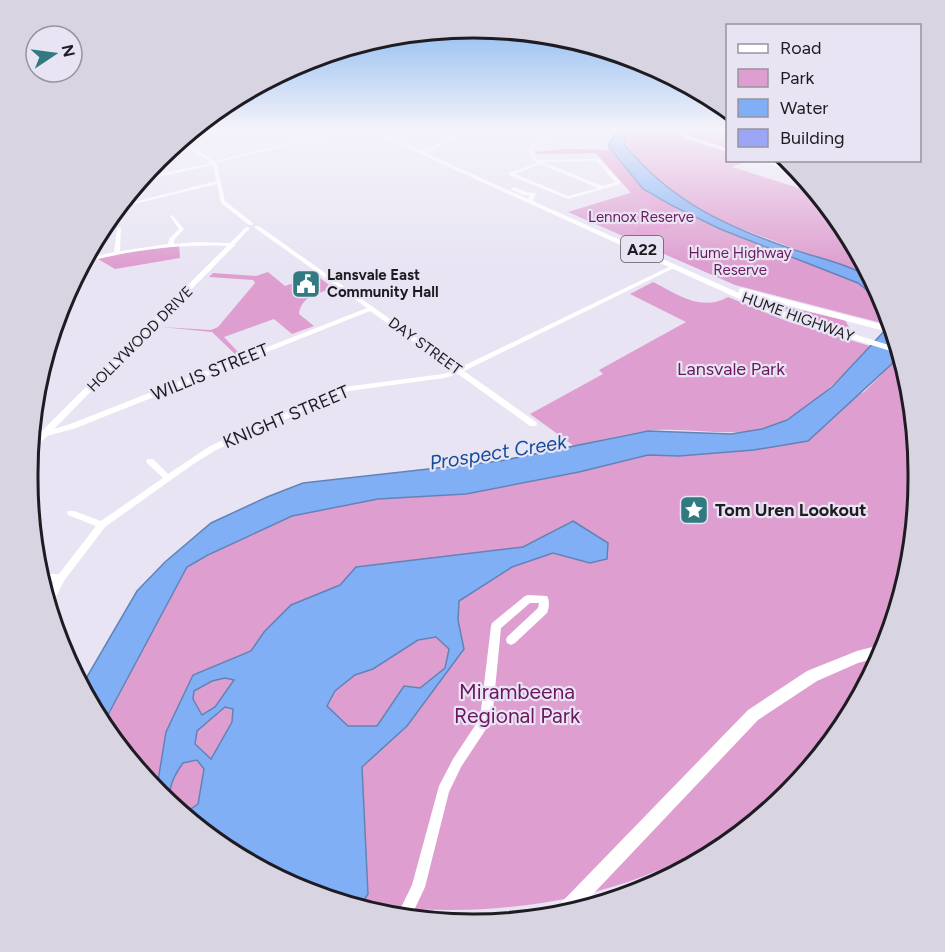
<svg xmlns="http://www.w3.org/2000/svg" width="945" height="952" font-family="Figtree,sans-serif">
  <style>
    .green { fill: #de9fd0 }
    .forest { fill: #e197d0 }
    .water { fill: #80aff6; stroke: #6383b6; stroke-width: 1.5; fill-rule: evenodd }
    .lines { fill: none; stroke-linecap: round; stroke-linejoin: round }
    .minor { fill: #fff; fill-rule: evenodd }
    .major { fill: #fff; fill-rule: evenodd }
    .highway { fill: #fff; fill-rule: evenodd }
    .wall { fill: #868fd4 }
    .shaded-wall { fill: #6d74ac }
    .building { fill: #9ca6f6; stroke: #6d74ac; stroke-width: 1.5 }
    .labels { text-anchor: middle; stroke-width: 4.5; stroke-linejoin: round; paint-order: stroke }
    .far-park-label { font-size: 15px; fill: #6d1760; stroke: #e8e4f3 }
    .far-poi-label { font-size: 15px; font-weight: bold; fill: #1e1c22; stroke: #e8e4f3; text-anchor: start }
    .far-street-label { font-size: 15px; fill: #1e1c22; stroke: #e8e4f3 }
    .shield { fill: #e8e4f3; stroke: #5b5861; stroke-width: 1.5 }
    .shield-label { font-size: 16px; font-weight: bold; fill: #1e1c22 }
    .park-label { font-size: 18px; fill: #6d1760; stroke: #e8e4f3 }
    .street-label { font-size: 18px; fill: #1e1c22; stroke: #e8e4f3 }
    .poi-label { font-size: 18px; font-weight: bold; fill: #1e1c22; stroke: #e8e4f3; text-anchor: start }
    .water-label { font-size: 20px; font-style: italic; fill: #104b9c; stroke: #e8e4f3 }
    .near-park-label { font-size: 21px; fill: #6d1760; stroke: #e8e4f3 }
    .rim { fill: none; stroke: #1e1c22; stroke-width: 3 }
  </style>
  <rect width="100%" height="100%" fill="#e8e4f3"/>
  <g class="green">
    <path d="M673,130L685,136L684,138L727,152L728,160L747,161L732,167L818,194L843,225L873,281L844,267L726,223L697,208L664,186L638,160L625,141L635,132Z"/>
    <path d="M685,130H727V148L689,136Z"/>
    <path d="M643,189L720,229L858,283L871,293L889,325L735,285L568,212Z"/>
    <path d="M179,245L180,258L115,269L98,259L118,253Z"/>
    <path d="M268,272L285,286L316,275L333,288C318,294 301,296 299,314L314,326L292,334L274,319L224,337L240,354L237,356L212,332L161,327L211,330L218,327L255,283L253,280L209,277L213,273L256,276Z"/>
    <path d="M653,282C679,295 701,312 728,297L789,322L870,346C845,373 820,401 787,419C743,444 694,425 647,431C623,434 598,441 574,446L530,414L603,374L599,370L686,322L630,294Z"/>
    <path d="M896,360L902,362C926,442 920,532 896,611C820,863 547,952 304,892C256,873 194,831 158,795C137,774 120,749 102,726L187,567L227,546L292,516L378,499L466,494L579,472L648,455L679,456L754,450L864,392Z"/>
  </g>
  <g class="forest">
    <path d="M565,149L613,150L643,189L671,205L687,222L646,236L633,230L667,218L631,193L596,153L536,154L535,152Z"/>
    <path d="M761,301L845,320L852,332Z"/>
  </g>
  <g class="water">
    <path d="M618,130H641L626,137L625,145C672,203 729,228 798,251C818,258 855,266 871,279C884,291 901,344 896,360L808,441L754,450L679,456L648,455L579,472L466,494L378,499L292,516L208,555L187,567L102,726L81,687L137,591L165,562L211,523L267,497L303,483L500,461L648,431L731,434L762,429L787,420L832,387L889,326C882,307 874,295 858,283L720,229L671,205L643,189L608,146Z"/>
    <path d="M573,521L608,543L607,559L590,563L553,553L512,567L459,601L458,620L464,649L407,726L362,767L368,894L359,908L302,891L225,850L182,815L198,804L204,769L197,760L183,763C173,777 166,790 173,807L156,793L166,732L193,675L251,651L264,632L291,605L340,585L356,567L523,547ZM436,637L449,649L445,668L420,688L404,686L377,726H348L327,706L335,691L355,675L373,669L418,640ZM225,678L234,680L215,707L202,715L193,699L194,691L212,681ZM225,707L233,709L232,722L211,759L195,744L197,731Z"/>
  </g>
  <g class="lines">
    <g class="minor">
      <path d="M343,130H352L215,163L217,164L225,201L253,223V225H249L221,203L217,184L125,206L123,205L216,181L213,165L138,181L140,178L208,164V162H210L178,141L180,139L214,161Z"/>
      <path d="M550,130H555L532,150L537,160L599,159L620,182V184L568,199L509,175V173L537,163L534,161L528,150ZM597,161L615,182L603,186L542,162ZM540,164L598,188L568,196L515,174Z"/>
      <path d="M562,130H573L601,136L599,137Z"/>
      <path d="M689,137L728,149V151L688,139Z"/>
      <path d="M756,160H764L800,172L802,175Z"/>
      <path d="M172,215L184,229L174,240V244L196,242L230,243L246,227L250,228L235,244V246L233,247L54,429L70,424L367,308L255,228V226H259L459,368L671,266L676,267L464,371L536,422L537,424L536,426H530L458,374L444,378L349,391L216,450L192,465L105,527L64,581L51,607L48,608L45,598L54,582H40L38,574H59L96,526L68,515L67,513L68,511H74L101,521L163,478L147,463L146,461L147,459H153L168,474L210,446L344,387L443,374L454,371L370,311L76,428L47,436L33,450L30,451V443L227,246C180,244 135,250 89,261L86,259L114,252L117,228L119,227L121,228L120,251L168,244L169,239L179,229L170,216Z"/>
      <path d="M528,595L547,596C550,601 549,608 547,613L515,643L511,645L507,643L506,640L507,637L538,608L539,603H530L501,628L492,720L461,767L449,792L425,887L410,919L396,918L412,885L439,786L453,759L480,718L491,626L492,623L525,596Z"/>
    </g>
    <g class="major">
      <path d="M461,130H467L425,155L420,154Z"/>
      <path d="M884,644L886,645L880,657L858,663L817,681L758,720L577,911L552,917L554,910L748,710L807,671L857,651Z"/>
    </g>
    <path class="highway" d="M368,130H375L528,199L530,196L523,195L511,189L514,187L526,192L536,193L533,201L739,293V289L742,288L892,327V333L740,293L778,310L898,348L900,354L772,314Z"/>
  </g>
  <path class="wall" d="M295,279L315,285L303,289L296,283Z"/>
  <path class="shaded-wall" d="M314,280L315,285L303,289L302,284Z"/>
  <path class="building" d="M307,275L314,280L302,284L295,279Z"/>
  <linearGradient id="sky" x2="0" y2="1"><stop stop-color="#7eb2ee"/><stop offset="0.49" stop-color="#f5f3fa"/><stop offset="1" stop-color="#f5f3fa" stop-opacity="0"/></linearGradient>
  <rect width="945" height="264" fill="url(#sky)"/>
  <defs>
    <g id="civic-square" transform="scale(1.5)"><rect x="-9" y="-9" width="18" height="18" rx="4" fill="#317a7f" stroke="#e8e4f3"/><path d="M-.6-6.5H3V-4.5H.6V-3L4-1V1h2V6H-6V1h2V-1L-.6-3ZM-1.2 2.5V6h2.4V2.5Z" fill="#fff"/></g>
    <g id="sight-square" transform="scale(1.5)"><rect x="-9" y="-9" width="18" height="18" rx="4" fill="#317a7f" stroke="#e8e4f3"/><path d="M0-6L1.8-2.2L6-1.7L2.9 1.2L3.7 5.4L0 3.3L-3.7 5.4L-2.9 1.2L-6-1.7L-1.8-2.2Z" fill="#fff"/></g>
  </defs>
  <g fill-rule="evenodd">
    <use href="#civic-square" x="306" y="284"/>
    <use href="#sight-square" x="694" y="510"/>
  </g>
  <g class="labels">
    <g class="far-park-label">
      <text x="641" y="222">Lennox Reserve</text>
      <text x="740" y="258">Hume Highway<tspan x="740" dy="17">Reserve</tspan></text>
    </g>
    <g class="far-poi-label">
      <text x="327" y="280">Lansvale East<tspan x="327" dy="17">Community Hall</tspan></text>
    </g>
    <g class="far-street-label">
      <text transform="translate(798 317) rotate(20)" y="5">HUME HIGHWAY</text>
      <text transform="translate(140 339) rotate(-45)" y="5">HOLLYWOOD DRIVE</text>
      <text transform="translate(425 346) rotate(36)" y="5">DAY STREET</text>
    </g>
    <rect class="shield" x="621" y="236" width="42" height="26" rx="4.5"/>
    <g class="shield-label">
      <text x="642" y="255">A22</text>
    </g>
    <g class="park-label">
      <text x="731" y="375">Lansvale Park</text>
    </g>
    <g class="street-label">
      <text transform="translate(210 372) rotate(-22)" y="6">WILLIS STREET</text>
      <text transform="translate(286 417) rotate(-23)" y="6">KNIGHT STREET</text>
    </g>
    <g class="poi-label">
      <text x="715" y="516">Tom Uren Lookout</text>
    </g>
    <g class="water-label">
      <text transform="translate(498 452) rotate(-9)" y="7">Prospect Creek</text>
    </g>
    <g class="near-park-label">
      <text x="517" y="699">Mirambeena<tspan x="517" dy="24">Regional Park</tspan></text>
    </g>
  </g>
  <path d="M0 0H945V952H0ZM473 38H473A435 435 0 0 1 908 473V479A435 435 0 0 1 473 914H473A435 435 0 0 1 38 479V473A435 435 0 0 1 473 38Z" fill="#d8d4e2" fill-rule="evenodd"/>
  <path class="rim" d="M473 38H473A435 435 0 0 1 908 473V479A435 435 0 0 1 473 914H473A435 435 0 0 1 38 479V473A435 435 0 0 1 473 38Z"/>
  <rect x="726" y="24" width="195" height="138" fill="#e8e4f3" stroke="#97949f" stroke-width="1.5"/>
  <rect x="738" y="44" width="30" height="9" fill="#ffffff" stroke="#97949f" stroke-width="1.5"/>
  <text x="780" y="54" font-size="18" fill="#1e1c22">Road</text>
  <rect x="738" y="69" width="30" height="18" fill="#de9fd0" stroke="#97949f" stroke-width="1.5"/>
  <text x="780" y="84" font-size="18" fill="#1e1c22">Park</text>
  <rect x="738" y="99" width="30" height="18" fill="#80aff6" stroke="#97949f" stroke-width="1.5"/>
  <text x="780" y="114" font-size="18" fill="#1e1c22">Water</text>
  <rect x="738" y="129" width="30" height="18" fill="#9ca6f6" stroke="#97949f" stroke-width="1.5"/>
  <text x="780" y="144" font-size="18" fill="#1e1c22">Building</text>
  <g transform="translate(54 54) rotate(77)"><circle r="28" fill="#e8e4f3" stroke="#97949f" stroke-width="1.5"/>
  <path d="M0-4.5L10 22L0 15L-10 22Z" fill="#317a7f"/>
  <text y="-9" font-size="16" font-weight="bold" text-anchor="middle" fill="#1e1c22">N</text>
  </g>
</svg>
